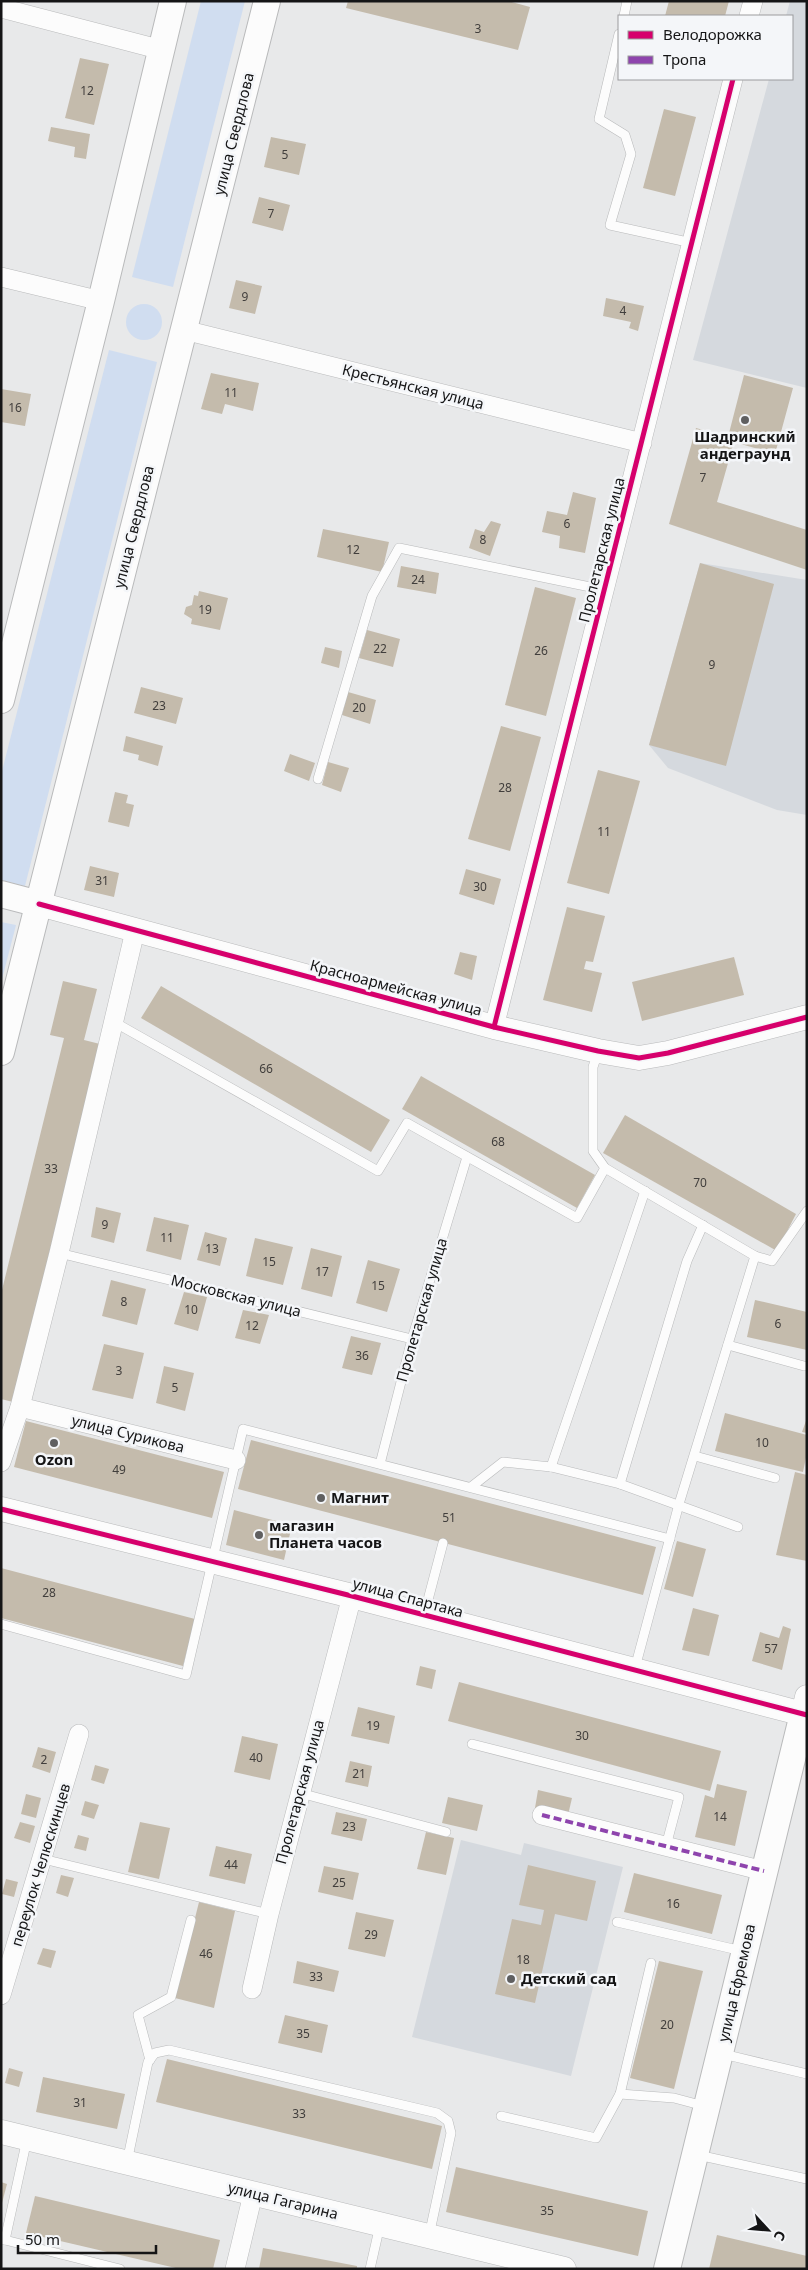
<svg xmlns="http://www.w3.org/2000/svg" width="808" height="2270" font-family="'Noto Sans',sans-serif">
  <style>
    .built { fill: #d5d9de }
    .green { fill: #d0ddf0 }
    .building { fill: #c4bbac }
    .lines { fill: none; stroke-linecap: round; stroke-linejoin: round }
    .service-casing { stroke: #b9babb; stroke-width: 10 }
    .minor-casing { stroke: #b9babb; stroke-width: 20 }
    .tertiary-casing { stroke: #b9babb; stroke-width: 25 }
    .secondary-casing { stroke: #b9babb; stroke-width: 28 }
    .service { stroke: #fcfcfc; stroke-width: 9 }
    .minor { stroke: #fcfcfc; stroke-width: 19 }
    .tertiary { stroke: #fcfcfc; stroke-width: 24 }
    .secondary { stroke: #fcfcfc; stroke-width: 26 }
    .quiet { stroke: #8e44ad; stroke-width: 4; stroke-dasharray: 8 4; stroke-linecap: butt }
    .cycleway-casing { stroke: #f4f6f9; stroke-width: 8 }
    .cycleway { stroke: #d6006c; stroke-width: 5 }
    .poi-dot { fill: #5f5f60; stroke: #f4f6f9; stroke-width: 2 }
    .labels { text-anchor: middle; stroke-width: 5; stroke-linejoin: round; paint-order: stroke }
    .number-label { font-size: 12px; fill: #413e3c }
    .street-label { font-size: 15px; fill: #151516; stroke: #f4f6f9 }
    .poi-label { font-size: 15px; font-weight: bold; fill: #151516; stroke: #f4f6f9; text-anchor: start }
  </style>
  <rect width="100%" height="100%" fill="#e8e9ea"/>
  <g class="built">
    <path d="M790,1H807V388L693,360L769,79H792V16H786Z"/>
    <path d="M700,563L807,580V815L777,810L668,768L649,745Z"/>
    <path d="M461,1840L521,1855L524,1843L623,1867L571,2076L412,2037Z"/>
  </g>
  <g class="green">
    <path d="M201,1H245L173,287L132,277Z"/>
    <circle cx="144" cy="322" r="18"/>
    <path d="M109,350L157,362L25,886L1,880V775Z"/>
    <path d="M1,922L16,925L1,983Z"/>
  </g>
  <g class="building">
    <path d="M348,1H508L530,7L518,50L346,8Z"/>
    <path d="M669,1H729L725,16H665Z"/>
    <path d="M80,58L109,64L94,125L65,118Z"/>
    <path d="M664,109L696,117L675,196L643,188Z"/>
    <path d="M51,127L90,134L86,159L74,157L75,147L48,141Z"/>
    <path d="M271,137L306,144L299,175L264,167Z"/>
    <path d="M259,197L290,205L283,231L252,223Z"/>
    <path d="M236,280L262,286L255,314L229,308Z"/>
    <path d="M606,298L644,306L638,331L629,328L631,322L603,316Z"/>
    <path d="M211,373L259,383L253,411L225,404L222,414L201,409Z"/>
    <path d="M744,375L793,388L775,454L734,442L717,502L807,530V570L669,524L696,428L728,437Z"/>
    <path d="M1,389L31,394L25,426L1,422Z"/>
    <path d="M573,492L596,498L585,553L559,548L560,536L542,532L547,511L567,515Z"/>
    <path d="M491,521L501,524L490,556L469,548L475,529L484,532Z"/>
    <path d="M323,529L389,542L382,572L317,557Z"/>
    <path d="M700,563L774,584L726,766L649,745Z"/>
    <path d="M401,566L439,573L436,594L397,587Z"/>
    <path d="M535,587L576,598L546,716L505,705Z"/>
    <path d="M199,591L228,598L220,630L191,624L192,619L184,614L186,607L192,605L194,595L198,596Z"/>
    <path d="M367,630L400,639L393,667L359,658Z"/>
    <path d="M325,647L342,651L339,668L321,663Z"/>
    <path d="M141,687L183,698L176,724L134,713Z"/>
    <path d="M348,692L376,700L370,724L342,715Z"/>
    <path d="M501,726L541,737L510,851L468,839Z"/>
    <path d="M126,736L163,746L158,766L138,760L139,755L123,751Z"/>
    <path d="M290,754L315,763L309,781L284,771Z"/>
    <path d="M328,762L349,768L341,792L322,785Z"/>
    <path d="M598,770L640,781L609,894L567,883Z"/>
    <path d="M115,792L128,795L126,803L134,805L129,827L108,822Z"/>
    <path d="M90,866L119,873L114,897L84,890Z"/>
    <path d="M466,869L501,879L494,905L459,894Z"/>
    <path d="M567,907L605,916L593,962L586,961L584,969L602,973L592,1012L543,1000Z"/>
    <path d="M460,952L477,956L472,980L454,974Z"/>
    <path d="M734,957L744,995L642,1021L632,982Z"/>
    <path d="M63,981L97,989L84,1040L100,1044L13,1402L1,1399V1294L64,1038L50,1035Z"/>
    <path d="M161,986L390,1120L371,1152L141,1018Z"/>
    <path d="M421,1076L595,1175L577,1208L402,1109Z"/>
    <path d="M625,1115L796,1214L777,1251L603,1153Z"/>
    <path d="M96,1207L121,1213L114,1243L91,1237Z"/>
    <path d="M154,1217L189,1225L181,1260L146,1251Z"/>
    <path d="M205,1232L227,1238L220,1266L197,1260Z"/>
    <path d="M255,1238L293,1247L283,1285L246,1276Z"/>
    <path d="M311,1248L342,1256L332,1297L301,1289Z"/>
    <path d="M368,1260L400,1269L387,1312L356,1303Z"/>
    <path d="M111,1280L146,1289L137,1325L102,1316Z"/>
    <path d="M184,1292L207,1297L198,1331L174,1324Z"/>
    <path d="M755,1300L807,1312V1350L747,1337Z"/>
    <path d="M243,1310L269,1315L260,1344L235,1338Z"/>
    <path d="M351,1336L381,1343L372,1375L342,1368Z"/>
    <path d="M104,1344L144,1353L133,1399L92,1390Z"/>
    <path d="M164,1366L194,1373L185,1411L156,1403Z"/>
    <path d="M725,1413L807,1435V1453L803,1472L715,1451Z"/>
    <path d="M807,1418V1433L802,1432Z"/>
    <path d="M26,1421L224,1472L212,1518L14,1467Z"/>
    <path d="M251,1440L656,1547L643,1595L238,1489Z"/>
    <path d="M795,1472L807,1475V1561L776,1555Z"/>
    <path d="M234,1510L292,1525L284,1560L226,1545Z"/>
    <path d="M677,1541L706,1549L693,1597L664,1589Z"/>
    <path d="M1,1568L195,1619L183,1666L1,1618Z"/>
    <path d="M693,1608L719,1615L709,1656L682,1650Z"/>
    <path d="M783,1626L791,1629L782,1670L752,1661L760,1632L779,1638Z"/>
    <path d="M420,1666L436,1670L432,1689L416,1685Z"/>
    <path d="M459,1682L721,1751L710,1791L448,1721Z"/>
    <path d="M358,1707L395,1716L389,1744L351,1736Z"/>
    <path d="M242,1736L278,1744L270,1780L234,1772Z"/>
    <path d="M38,1747L56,1752L50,1773L32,1767Z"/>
    <path d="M350,1761L372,1766L368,1787L345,1782Z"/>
    <path d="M95,1765L109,1769L104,1784L91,1780Z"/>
    <path d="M717,1784L747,1791L735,1846L695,1837L705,1795L714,1798Z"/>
    <path d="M538,1790L572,1798L568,1815L535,1808Z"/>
    <path d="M26,1794L41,1798L36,1818L21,1814Z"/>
    <path d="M448,1797L483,1805L477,1831L442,1823Z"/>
    <path d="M85,1801L99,1805L94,1819L81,1815Z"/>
    <path d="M336,1812L367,1819L362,1841L331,1834Z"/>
    <path d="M20,1822L35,1826L30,1843L14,1838Z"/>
    <path d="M140,1822L170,1828L159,1879L128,1872Z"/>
    <path d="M426,1832L454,1838L446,1875L417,1869Z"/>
    <path d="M78,1835L89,1838L86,1851L74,1848Z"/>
    <path d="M216,1846L252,1854L245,1884L209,1876Z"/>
    <path d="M528,1865L596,1881L587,1921L555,1914L535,2003L495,1994L512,1919L541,1925L544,1910L519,1905Z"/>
    <path d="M324,1866L359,1873L353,1900L318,1892Z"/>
    <path d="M634,1873L722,1895L712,1934L624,1912Z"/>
    <path d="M61,1875L74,1878L68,1897L56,1893Z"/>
    <path d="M6,1879L18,1882L14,1897L2,1894Z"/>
    <path d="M199,1902L235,1911L214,2008L175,1998Z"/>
    <path d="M356,1912L394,1920L385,1957L348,1949Z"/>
    <path d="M43,1948L56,1951L51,1968L37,1964Z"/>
    <path d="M297,1961L339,1971L334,1992L293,1983Z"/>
    <path d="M659,1961L703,1971L674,2089L630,2078Z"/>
    <path d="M285,2015L328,2025L322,2053L278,2043Z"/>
    <path d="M167,2059L442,2126L432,2169L156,2102Z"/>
    <path d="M9,2068L23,2072L19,2087L5,2083Z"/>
    <path d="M43,2077L125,2094L117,2129L36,2112Z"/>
    <path d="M456,2167L648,2211L638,2256L446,2212Z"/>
    <path d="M1,2182L7,2184L2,2203L1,2202Z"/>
    <path d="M35,2196L220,2240L213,2269H180L26,2233Z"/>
    <path d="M717,2235L807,2256V2269H709Z"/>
    <path d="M263,2248L357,2266V2269H259Z"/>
  </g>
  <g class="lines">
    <g class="service-casing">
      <g id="service">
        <path d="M624,16L627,1"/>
        <path d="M619,34L599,119L625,135L631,154L610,225L692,243"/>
        <path d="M318,779L372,596L399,548L605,590"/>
        <path d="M114,1022L378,1171L407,1123L577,1218L605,1168L755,1256L679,1504L635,1668"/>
        <path d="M598,1052L593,1067V1151L605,1168"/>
        <path d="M59,1253L412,1339"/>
        <path d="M755,1256L772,1261L807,1211"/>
        <path d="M728,1345L804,1366"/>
        <path d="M695,1456L775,1478"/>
        <path d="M380,1464L412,1339L467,1157"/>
        <path d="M551,1467L645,1191"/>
        <path d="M620,1484L687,1261L703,1225"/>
        <path d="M471,1487L503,1462L551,1467L620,1484L738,1527"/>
        <path d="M424,1615L443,1543"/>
        <path d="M1,1624L186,1675L243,1429L670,1539"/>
        <path d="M472,1744L679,1797L666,1846"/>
        <path d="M300,1793L446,1832"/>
        <path d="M43,1859L269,1914"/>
        <path d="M617,1922L742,1951"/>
        <path d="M723,2054L807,2074"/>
        <path d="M150,2060L138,2015L171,1997L191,1920"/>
        <path d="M620,2094L651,1963"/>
        <path d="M501,2116L596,2138L620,2094L674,2098L704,2106"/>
        <path d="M698,2155L807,2179"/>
        <path d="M127,2162L148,2062L155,2053L169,2050L437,2113L448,2121L451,2133L429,2236"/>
        <path d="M1,2240H5L27,2139"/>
        <path d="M5,2240L120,2269"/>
        <path d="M370,2269L380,2225"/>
      </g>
    </g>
    <g class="minor-casing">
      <g id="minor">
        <path d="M1,8L162,50"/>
        <path d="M749,16L753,1"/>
        <path d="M1,277L101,301"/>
        <path d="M184,330L642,443"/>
        <path d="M494,1027L733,79"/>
        <path d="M20,1407L236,1460"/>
        <path d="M1,1462L20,1407L59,1253L135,931"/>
        <path d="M542,1815L764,1871"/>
        <path d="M252,1989L269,1914L352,1596"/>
        <path d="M1,1995L79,1734"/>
        <path d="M235,2269L253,2194"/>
      </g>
    </g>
    <g class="tertiary-casing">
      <g id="tertiary">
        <path d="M39,904L494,1027L598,1051L639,1058L668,1053L807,1017"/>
        <path d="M1,1509L352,1596L803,1714L807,1697"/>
        <path d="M1,2132L564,2269"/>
      </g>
    </g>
    <g class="secondary-casing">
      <g id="secondary">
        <path d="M1,700L101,301L173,1"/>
        <path d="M1,894L39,904"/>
        <path d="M1,1052L267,1"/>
        <path d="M667,2269L803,1714"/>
      </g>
    </g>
    <use href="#service" class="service"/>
    <use href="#minor" class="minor"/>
    <use href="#tertiary" class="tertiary"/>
    <use href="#secondary" class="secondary"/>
    <path class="quiet" d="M542,1815L764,1871"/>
    <g class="cycleway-casing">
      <g id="cycleway">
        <path d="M39,904L494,1027L598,1051L639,1058L668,1053L807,1017"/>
        <path d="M494,1027L733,79"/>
        <path d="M1,1509L352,1596L807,1715"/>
      </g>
    </g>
    <use href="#cycleway" class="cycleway"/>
  </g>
  <g class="poi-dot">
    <circle cx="745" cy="420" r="5"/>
    <circle cx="54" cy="1443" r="5"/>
    <circle cx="321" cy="1498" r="5"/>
    <circle cx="259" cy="1535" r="5"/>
    <circle cx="511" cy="1979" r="5"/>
  </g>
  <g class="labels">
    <g class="number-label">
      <text x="478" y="33">3</text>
      <text x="87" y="95">12</text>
      <text x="285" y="159">5</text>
      <text x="271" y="218">7</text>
      <text x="245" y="301">9</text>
      <text x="623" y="315">4</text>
      <text x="231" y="397">11</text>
      <text x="15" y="412">16</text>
      <text x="703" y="482">7</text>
      <text x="567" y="528">6</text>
      <text x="483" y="544">8</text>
      <text x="353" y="554">12</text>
      <text x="418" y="584">24</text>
      <text x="205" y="614">19</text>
      <text x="380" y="653">22</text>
      <text x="541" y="655">26</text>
      <text x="712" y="669">9</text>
      <text x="159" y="710">23</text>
      <text x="359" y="712">20</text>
      <text x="505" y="792">28</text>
      <text x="604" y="836">11</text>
      <text x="102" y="885">31</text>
      <text x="480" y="891">30</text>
      <text x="266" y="1073">66</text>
      <text x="498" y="1146">68</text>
      <text x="51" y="1173">33</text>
      <text x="700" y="1187">70</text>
      <text x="105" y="1229">9</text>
      <text x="167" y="1242">11</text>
      <text x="212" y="1253">13</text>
      <text x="269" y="1266">15</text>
      <text x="322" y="1276">17</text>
      <text x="378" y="1290">15</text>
      <text x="124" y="1306">8</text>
      <text x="191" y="1314">10</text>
      <text x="778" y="1328">6</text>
      <text x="252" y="1330">12</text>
      <text x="362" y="1360">36</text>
      <text x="119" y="1375">3</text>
      <text x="175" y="1392">5</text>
      <text x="762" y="1447">10</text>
      <text x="119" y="1474">49</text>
      <text x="449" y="1522">51</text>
      <text x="49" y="1597">28</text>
      <text x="771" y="1653">57</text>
      <text x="373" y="1730">19</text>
      <text x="582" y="1740">30</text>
      <text x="256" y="1762">40</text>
      <text x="44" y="1764">2</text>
      <text x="359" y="1778">21</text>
      <text x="720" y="1821">14</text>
      <text x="349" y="1831">23</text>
      <text x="231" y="1869">44</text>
      <text x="339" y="1887">25</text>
      <text x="673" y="1908">16</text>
      <text x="371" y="1939">29</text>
      <text x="206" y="1958">46</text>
      <text x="523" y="1964">18</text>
      <text x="316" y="1981">33</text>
      <text x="667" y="2029">20</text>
      <text x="303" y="2038">35</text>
      <text x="80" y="2107">31</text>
      <text x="299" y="2118">33</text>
      <text x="547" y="2215">35</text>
    </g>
    <g class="street-label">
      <text transform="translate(234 134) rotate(-76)" y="5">улица Свердлова</text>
      <text transform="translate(413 387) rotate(14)" y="5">Крестьянская улица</text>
      <text transform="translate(134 527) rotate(-76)" y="5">улица Свердлова</text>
      <text transform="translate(602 550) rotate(-76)" y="5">Пролетарская улица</text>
      <text transform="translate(396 988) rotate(15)" y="5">Красноармейская улица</text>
      <text transform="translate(236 1296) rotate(14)" y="5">Московская улица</text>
      <text transform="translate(422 1310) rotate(-74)" y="5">Пролетарская улица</text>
      <text transform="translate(128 1434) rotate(14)" y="5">улица Сурикова</text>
      <text transform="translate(408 1598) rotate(15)" y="5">улица Спартака</text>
      <text transform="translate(300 1792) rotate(-75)" y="5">Пролетарская улица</text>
      <text transform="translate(41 1865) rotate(-73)" y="5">переулок Челюскинцев</text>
      <text transform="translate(737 1983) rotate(-77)" y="5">улица Ефремова</text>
      <text transform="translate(283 2201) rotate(14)" y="5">улица Гагарина</text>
    </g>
    <g class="poi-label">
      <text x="745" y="442" text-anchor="middle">Шадринский<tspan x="745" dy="17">андеграунд</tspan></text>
      <text x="54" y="1465" text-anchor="middle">Ozon</text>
      <text x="331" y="1503">Магнит</text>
      <text x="269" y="1531">магазин<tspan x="269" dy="17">Планета часов</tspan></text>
      <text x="521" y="1984">Детский сад</text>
    </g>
  </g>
  <rect width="808" height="2270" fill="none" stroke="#151516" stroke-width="5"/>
  <rect x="618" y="15" width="175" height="65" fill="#f4f6f9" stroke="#9b9c9e"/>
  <rect x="628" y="31" width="25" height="8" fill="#d6006c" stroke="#9b9c9e"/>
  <text x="663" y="40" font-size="15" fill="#151516">Велодорожка</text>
  <rect x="628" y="56" width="25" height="8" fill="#8e44ad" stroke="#9b9c9e"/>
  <text x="663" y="65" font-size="15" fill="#151516">Тропа</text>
  <g transform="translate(768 2230) rotate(116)" stroke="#f4f6f9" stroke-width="4" paint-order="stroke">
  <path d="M0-4L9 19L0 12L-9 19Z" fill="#151516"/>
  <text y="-8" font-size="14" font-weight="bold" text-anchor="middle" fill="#151516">С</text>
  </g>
  <path d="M18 2245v8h138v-8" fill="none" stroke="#151516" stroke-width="2.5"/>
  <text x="25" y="2245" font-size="15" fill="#151516" stroke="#f4f6f9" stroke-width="4" paint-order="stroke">50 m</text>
</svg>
